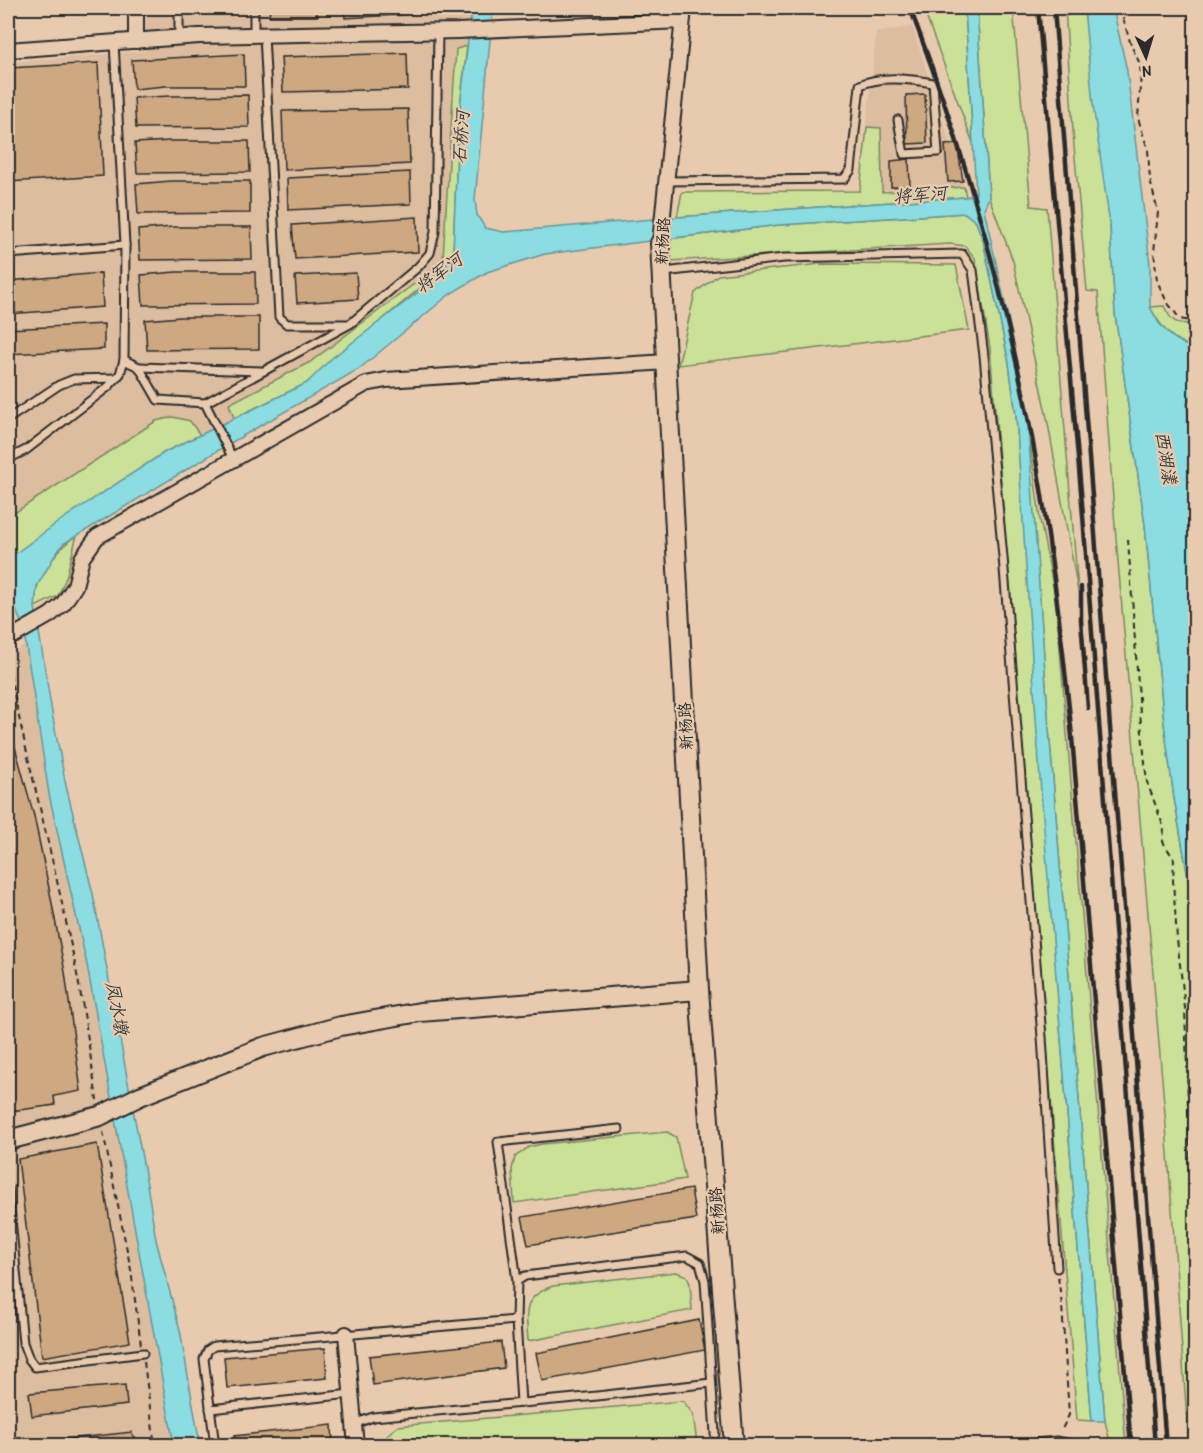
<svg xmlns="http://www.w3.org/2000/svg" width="1203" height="1453" font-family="'Patrick Hand','LXGW WenKai TC',sans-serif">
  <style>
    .built { fill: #dcbd9f }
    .green { fill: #cae197; stroke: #7a8661; stroke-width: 1.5 }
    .water { fill: #8bdde2; stroke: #659699; stroke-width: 1.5 }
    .building { fill: #cea881; stroke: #2b2b2b; stroke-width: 1.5 }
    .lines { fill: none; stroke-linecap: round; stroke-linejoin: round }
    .lane-casing { stroke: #2b2b2b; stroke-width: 11 }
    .street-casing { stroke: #2b2b2b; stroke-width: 18 }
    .secondary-casing { stroke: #2b2b2b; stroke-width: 22 }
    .path { stroke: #2b2b2b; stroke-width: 2; stroke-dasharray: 6 4.5; stroke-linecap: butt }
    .lane { stroke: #e8cbaf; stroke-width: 7 }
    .street { stroke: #e8cbaf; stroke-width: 14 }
    .secondary { stroke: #e8cbaf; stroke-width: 18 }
    .rail { stroke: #2b2b2b; stroke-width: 4.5 }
    .labels { text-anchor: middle; stroke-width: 4.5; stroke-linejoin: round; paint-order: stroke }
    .street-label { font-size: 16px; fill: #2b2b2b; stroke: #e8cbaf }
    .water-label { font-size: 18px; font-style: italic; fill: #353d3d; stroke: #e8cbaf }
  </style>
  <rect width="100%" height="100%" fill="#e8cbaf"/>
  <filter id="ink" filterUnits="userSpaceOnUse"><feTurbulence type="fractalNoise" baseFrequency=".0167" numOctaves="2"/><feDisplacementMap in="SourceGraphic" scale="12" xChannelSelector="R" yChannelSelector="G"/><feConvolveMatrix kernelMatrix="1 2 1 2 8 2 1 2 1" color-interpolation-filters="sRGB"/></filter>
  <g filter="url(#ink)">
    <g class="built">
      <path d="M146,8H472L453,255L438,277L283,394L165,452L8,559V62L145,51Z"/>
      <path d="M912,26L964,187L860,191L876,33Z"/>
      <path d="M26,645L49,794L87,965L174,1445L8,1446V655Z"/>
    </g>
    <g class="green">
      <path d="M923,8H965L973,143Z"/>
      <path d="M977,8H1013L1031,206L1047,208L1078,591L1047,418L1013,261L989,197Z"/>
      <path d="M1065,8H1084L1110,225L1115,313L1145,525L1164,723L1174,798L1195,916L1196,1430L1188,1434L1166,1126L1115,526L1098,292L1087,291L1074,146Z"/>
      <path d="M467,46L458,124L453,255L445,267L307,383L234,418L229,404L310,362L430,272L443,258L456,49Z"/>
      <path d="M867,127L881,128L882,192L964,187L966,197L677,217L682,192L860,191Z"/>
      <path d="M965,213L976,222L983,240L1009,363L1016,415L1061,1038L1092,1421L1077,1420L990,348L975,258L965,246L950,244L670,261L668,239L779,225Z"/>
      <path d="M821,264L956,265L969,330L678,365L695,293L718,275Z"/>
      <path d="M1164,306C1172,324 1177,324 1195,324V347C1173,343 1161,327 1150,307Z"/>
      <path d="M1195,389V514L1187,404Z"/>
      <path d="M173,417L190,421L200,435L165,452L8,559V517L156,421Z"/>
      <path d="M1027,420L1040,520L1056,601L1126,1445H1117L1110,1442L1105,1421L1049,729Z"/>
      <path d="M77,535L66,578L58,596L35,607C36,601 35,594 37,588C41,569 62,545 77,535Z"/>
      <path d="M667,1132L676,1137L685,1179L514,1203L512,1169L515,1157L529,1147L542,1144Z"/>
      <path d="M676,1272L687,1276L690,1284L692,1310L528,1341C526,1311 522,1297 553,1286Z"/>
      <path d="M683,1401L693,1414L697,1444L679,1446L388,1445L387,1435L398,1426Z"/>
    </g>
    <g class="water">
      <path d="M472,8H493L475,200L477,215L485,228L504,232L677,217L966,197L976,194L965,8H977L989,197L984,209L1026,398L1049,729L1105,1421H1092L1040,779L1016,415L1009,363L983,240L976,222L965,213L779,225L545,254L487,272L450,294L359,369L227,445L98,523L63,544L54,557L37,586L35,607L52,713L66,786L93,894L148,1190L156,1240L180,1330L200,1445H174L87,965L49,794L23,626L14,606H8V559L64,518L165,452L307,383L332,358L438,277L453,255L458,124Z"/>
      <path d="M1084,8H1113L1127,71L1150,264V307L1159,323L1171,336L1185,345L1195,347V389L1187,404L1196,514L1195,916L1174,798L1164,723L1145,525L1115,313L1110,225L1093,105Z"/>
    </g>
    <g class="building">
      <path d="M270,8H317V16H269Z"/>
      <path d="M344,8H411L412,14L345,18Z"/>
      <path d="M407,53L408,89L283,92L281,57Z"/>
      <path d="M244,54L245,86H166L134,89L132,60Z"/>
      <path d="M98,63L103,176L8,182V68Z"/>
      <path d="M925,94L927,143L907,144L906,95Z"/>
      <path d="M248,95L249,127L136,128L134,98L169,96Z"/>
      <path d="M408,109L410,164L284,170L282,111Z"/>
      <path d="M170,141H249L250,172L137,173L135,143Z"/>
      <path d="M957,144L963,181L948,182L945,145Z"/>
      <path d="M909,159L910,187H891V161Z"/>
      <path d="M410,172L411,204L288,210L287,178Z"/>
      <path d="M171,181H250V213L138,214L136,184Z"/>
      <path d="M417,217L418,252L295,259L292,225Z"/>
      <path d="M173,227H251L252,259L140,260L138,230Z"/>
      <path d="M176,272H255L256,304L143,305L141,275Z"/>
      <path d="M101,273L103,307L8,314V281Z"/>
      <path d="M356,273L358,299L297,303L295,276Z"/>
      <path d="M180,317H259V349L147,350L145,320Z"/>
      <path d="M104,324V349L8,354V329Z"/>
      <path d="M12,736L34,816L50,893L65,972L81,1091L54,1096L55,1105L13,1111L8,1075V737Z"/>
      <path d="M97,1144L130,1342L42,1357L18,1159Z"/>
      <path d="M691,1189L696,1219L528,1245L522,1217Z"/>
      <path d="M699,1320L705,1350L542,1381L536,1353Z"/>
      <path d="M501,1342L504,1368L373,1385L369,1356Z"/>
      <path d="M325,1348L327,1378L227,1388L224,1357Z"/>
      <path d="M125,1385L127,1405L32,1416L29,1393Z"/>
      <path d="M332,1425L333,1446H235L234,1436Z"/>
      <path d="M132,1432L134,1446H31V1443Z"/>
    </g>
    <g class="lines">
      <g class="lane-casing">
        <g id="lane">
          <path d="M179,8V38"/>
          <path d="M254,8V35"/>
          <path d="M264,35L279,317L287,324H347"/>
          <path d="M667,181L844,179L851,170L860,85C881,75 911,79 933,83L938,152L904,154L898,120"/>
          <path d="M8,254L125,245"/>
          <path d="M664,272L784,258L962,254L973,270L984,356L1003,557L1042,1037L1057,1268"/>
          <path d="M124,360L139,367L158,400L205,403L350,324L418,267L430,253L435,232L438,31"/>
          <path d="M139,367L261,371"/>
          <path d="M205,403L233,459"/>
          <path d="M8,419L59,385L74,379L116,378"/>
          <path d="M8,459L26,450L108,387L120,374L124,360L125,245L114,42"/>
          <path d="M8,1188L23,1343L29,1359L35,1367L143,1353"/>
          <path d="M517,1281L498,1142L619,1129"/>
          <path d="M521,1403L516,1320L517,1281L525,1276L687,1256L700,1263L705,1281L715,1434"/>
          <path d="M210,1409L351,1394"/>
          <path d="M354,1424L373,1417L597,1396L711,1383"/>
          <path d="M215,1446L204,1359L208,1350L214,1346L516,1320"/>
          <path d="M1011,1446L1056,1441L1084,1446"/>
        </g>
      </g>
      <g class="street-casing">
        <g id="street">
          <path d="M136,41V8"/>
          <path d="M8,50L199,36L458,31L682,21"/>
          <path d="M660,243L684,8"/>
          <path d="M8,639L50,615L63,604L75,586L82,558L97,537L366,384L386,380L667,362"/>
          <path d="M346,1334L356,1446"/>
        </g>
      </g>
      <g class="secondary-casing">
        <g id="secondary">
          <path d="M660,243L699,990L734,1446"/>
          <path d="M8,1140L100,1116L140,1096L263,1047L341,1026L420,1012L699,990"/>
        </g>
      </g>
      <g class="path">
        <path d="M1120,8L1131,45L1139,62L1141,73L1138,118L1148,150L1150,180L1158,212L1154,252L1157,281L1167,302L1180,319L1196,322"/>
        <path d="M1128,539L1140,713L1147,782L1164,828L1163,842L1174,859L1173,881L1177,939L1185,1008L1190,1160L1196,1184"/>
        <path d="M8,664C26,757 51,848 70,941C82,993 89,1047 97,1100"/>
        <path d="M103,1132L131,1270L141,1345"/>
        <path d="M1058,1277L1062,1305L1069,1415L1061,1431"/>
        <path d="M144,1362L155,1446"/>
        <path d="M1184,1445L1196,1441"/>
      </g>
      <use href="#lane" class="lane"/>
      <use href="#street" class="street"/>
      <use href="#secondary" class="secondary"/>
      <g class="rail">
        <path d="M910,8C961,141 1000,278 1028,417C1049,523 1061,630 1072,737L1131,1446"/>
        <path d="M1038,8L1082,503L1155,1446"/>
        <path d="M1054,8L1166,1446"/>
        <path d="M1081,587V620L1088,708"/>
      </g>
    </g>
  </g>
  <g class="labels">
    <g class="street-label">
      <text transform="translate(662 241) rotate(-87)" y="6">新杨路</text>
      <text transform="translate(685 726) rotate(-93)" y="6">新杨路</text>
      <text transform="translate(716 1211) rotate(-94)" y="6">新杨路</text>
    </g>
    <g class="water-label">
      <text transform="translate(461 137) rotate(-86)" y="6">石桥河</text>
      <text transform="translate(920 195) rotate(-5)" y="6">将军河</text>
      <text transform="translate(439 273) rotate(-37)" y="6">将军河</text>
      <text transform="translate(1166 458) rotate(81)" y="6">西湖漾</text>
      <text transform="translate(117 1008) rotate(79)" y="6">凤水墩</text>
    </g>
  </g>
  <rect width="1203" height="1453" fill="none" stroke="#e8cbaf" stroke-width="30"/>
  <rect x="15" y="15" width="1173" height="1423" fill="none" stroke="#2b2b2b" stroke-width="2" filter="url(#ink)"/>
  <g transform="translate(1146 57) rotate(176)" stroke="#e8cbaf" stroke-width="4.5" paint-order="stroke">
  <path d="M0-4.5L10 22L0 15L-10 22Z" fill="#2b2b2b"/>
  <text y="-9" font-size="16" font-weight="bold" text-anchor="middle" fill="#2b2b2b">N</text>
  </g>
</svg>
